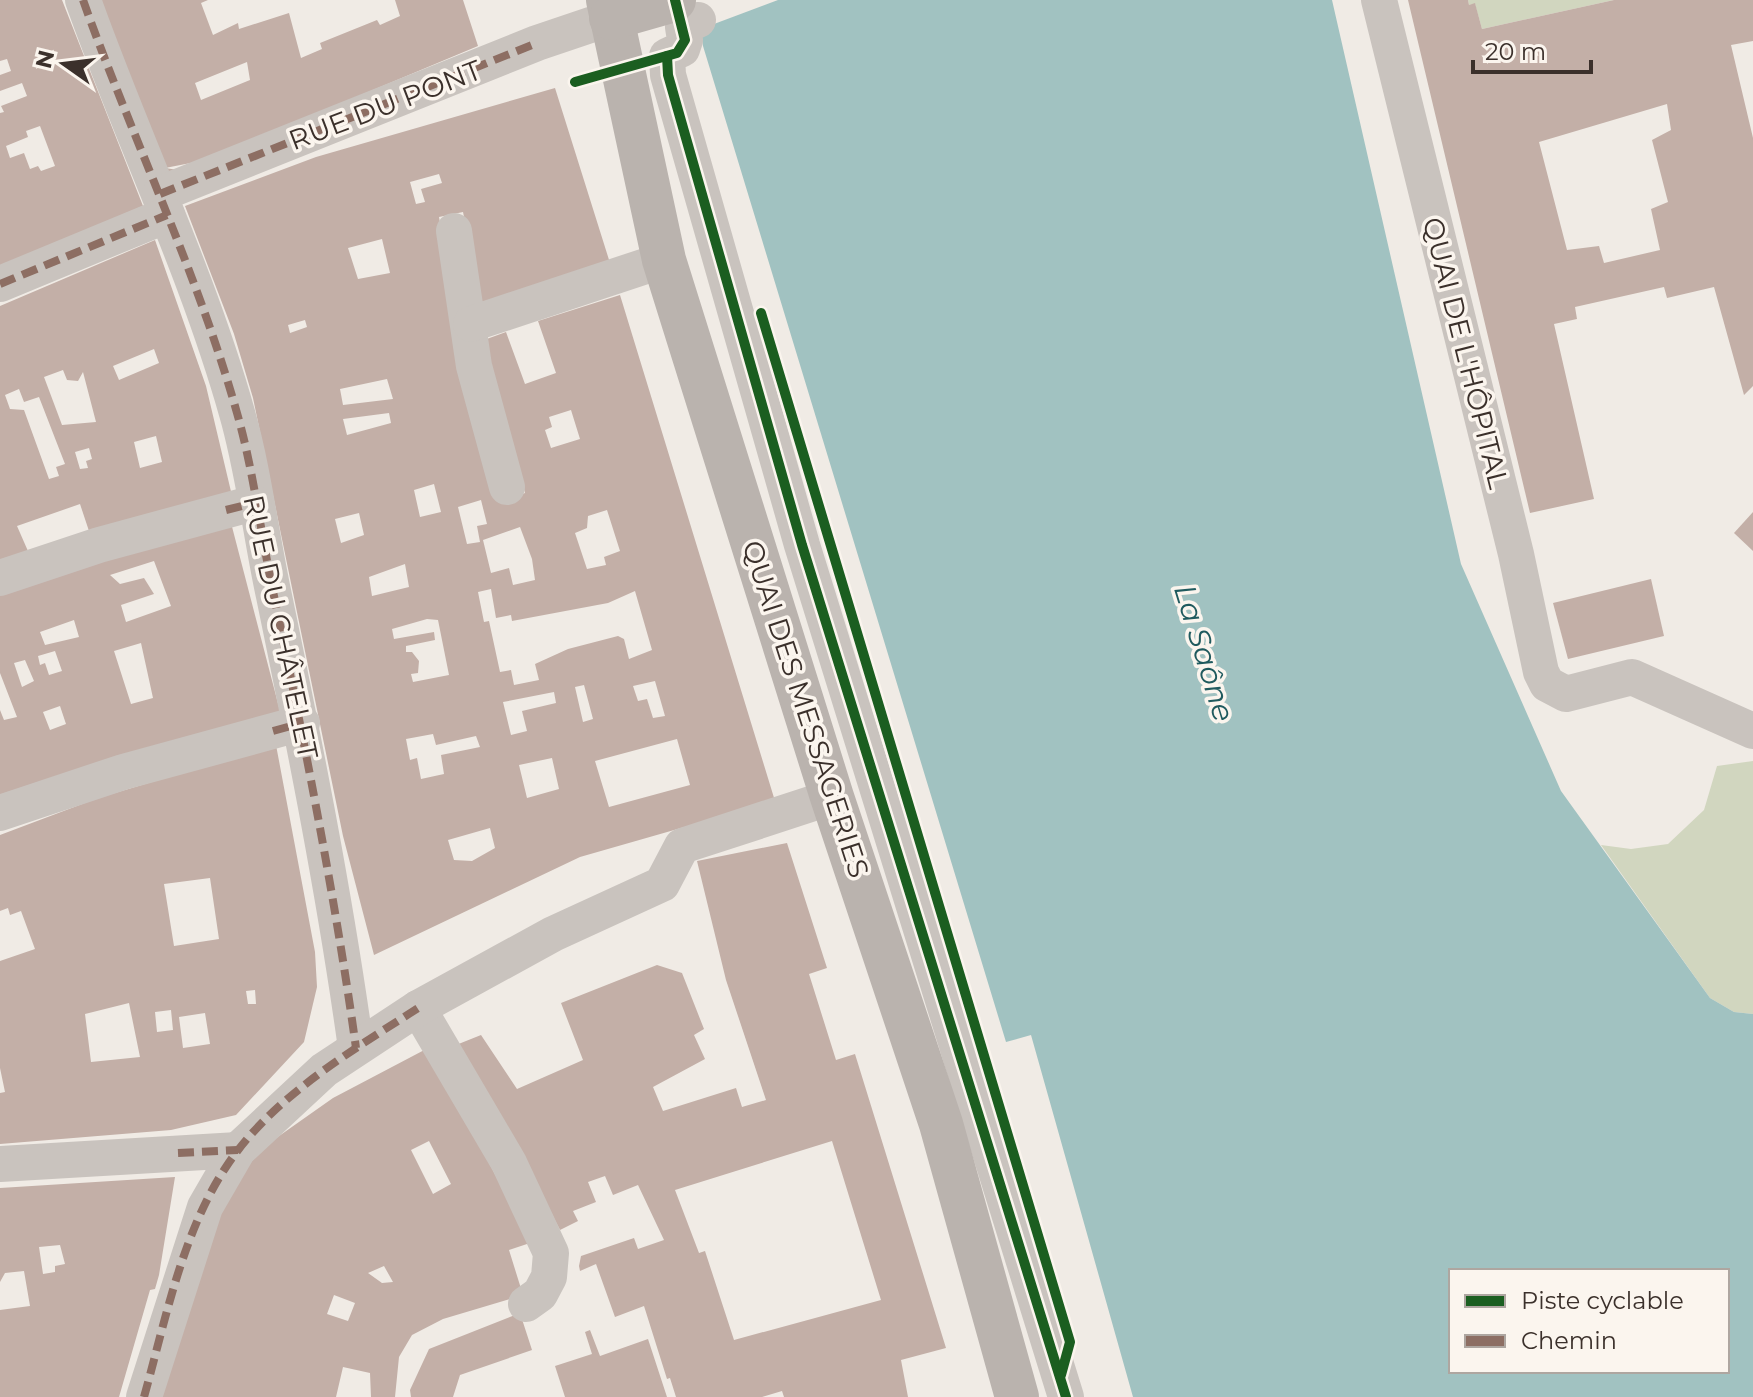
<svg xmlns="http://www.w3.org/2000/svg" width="1753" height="1397" font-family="Montserrat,sans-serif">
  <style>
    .green { fill: #d1d6bf }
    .water { fill: #a1c2c1; fill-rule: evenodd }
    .pier { fill: #f0ebe5 }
    .building { fill: #c3afa7; fill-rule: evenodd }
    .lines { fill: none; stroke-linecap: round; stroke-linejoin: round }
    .street { stroke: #c9c3be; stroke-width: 36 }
    .secondary { stroke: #bab3ae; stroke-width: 44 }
    .quiet { stroke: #8d6e63; stroke-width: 8; stroke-dasharray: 16 8; stroke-linecap: butt }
    .cycleway-casing { stroke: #fbf5ee; stroke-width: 15 }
    .cycleway { stroke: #1b5e20; stroke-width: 10 }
    .labels { text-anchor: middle; stroke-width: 7; stroke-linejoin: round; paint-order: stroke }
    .street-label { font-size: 28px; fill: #3b302b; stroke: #fbf5ee }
    .water-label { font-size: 30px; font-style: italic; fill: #1f5a5e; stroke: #fbf5ee }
  </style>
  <rect width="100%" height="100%" fill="#f0ebe5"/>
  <g class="green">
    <path d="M1468,0H1614L1482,29L1475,4L1469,5Z"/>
    <path d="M1753,761V1014L1734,1012L1710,998L1601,845L1631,849L1668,844L1704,810L1717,766Z"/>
  </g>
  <path class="water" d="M696,0H1332L1461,564L1561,791L1710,998L1734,1012L1753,1014V1397H1133L1031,1035L1006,1042L703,46ZM1451,1271H1727V1371H1451Z"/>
  <path class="pier" d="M692,0H778L698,30Z"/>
  <g class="building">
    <path d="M0,0H62L143,206L0,267V113L4,112L1,106L27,96L22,83L0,91V75L11,71L7,59L0,61ZM40,126L55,166L41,171L38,166L30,169L24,153L10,158L6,146L28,137L26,131Z"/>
    <path d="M99,0H208L201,3L213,35L238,23L239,29L289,13L301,58L322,49L320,43L377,20L380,25L400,16L395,0H463L478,46L206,160L165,168L178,170L166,174ZM247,62L250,80L201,100L195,83Z"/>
    <path d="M1408,0H1468L1469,5L1475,3L1482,29L1614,0H1753V41L1731,45L1753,138V386L1744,395L1714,287L1667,298L1664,287L1575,307L1577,319L1554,324L1594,499L1530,513ZM1667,104L1671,130L1652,140L1668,202L1651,209L1660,250L1604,263L1599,246L1567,250L1539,142Z"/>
    <path d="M555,88L610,263L482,302L463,212L439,217L475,426L493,497L510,499L525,493L484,340L506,332L525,384L556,373L538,321L620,295L775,801L580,857L374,955L343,836L253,398L234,334L185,206L316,157ZM439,174L442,183L421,189L425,202L416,204L410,182ZM382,239L390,273L358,279L348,248ZM305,320L307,327L290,333L288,325ZM387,379L393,399L343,405L340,389ZM571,410L580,439L551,448L545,430L552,427L549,417ZM389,413L391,423L347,435L343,419ZM434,484L441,512L420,517L414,490ZM481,500L487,524L477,526L480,542L467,544L458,507ZM607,510L620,551L604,557L606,565L587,569L575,533L587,528L588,516ZM359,513L364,535L341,543L335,519ZM520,527L532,559L535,580L513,585L509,568L491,573L483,540ZM405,564L409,587L372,596L369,577ZM491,589L496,618L511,615L512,621L608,603L635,591L652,650L629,659L624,639L618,636L568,649L535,664L539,680L514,685L511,670L500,672L489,621L484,622L478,592ZM427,619L438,620L449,675L413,682L411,674L418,673L419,661L412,652H406V646L435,640L434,632L394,639L392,629ZM655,681L665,716L653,718L647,699L638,701L633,686ZM584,685L593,719L583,722L575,687ZM554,692L556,703L522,711L527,731L511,735L503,702ZM433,734L436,745L476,736L480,747L441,755L444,774L421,779L417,758L410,760L406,739ZM677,739L690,785L609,807L595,761ZM552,758L559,789L527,798L519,765ZM490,828L495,848L472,861L454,860L448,840Z"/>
    <path d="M155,240L206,386L233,500L90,534L80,504L17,526L31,558L0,561V306ZM154,349L159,363L119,380L113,366ZM63,370L67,380L78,381L83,372L96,422L62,425L44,377ZM19,389L24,402L39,397L65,464L56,467L59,476L49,479L24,410L10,409L5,395ZM156,436L162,462L140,468L134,442ZM89,448L92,459L86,461L88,468L80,469L75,452Z"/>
    <path d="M1753,512V551L1734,533Z"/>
    <path d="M230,519L281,715L0,796V710L4,720L17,717L0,673V593ZM154,561L171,606L126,622L121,605L154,594L144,578L120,584L110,575ZM74,620L79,637L45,645L40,632ZM141,643L153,698L131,704L114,651ZM55,651L62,671L49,675L45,663L40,665L38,656ZM25,660L34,681L22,687L14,663ZM60,706L66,724L50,730L43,712Z"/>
    <path d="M1651,579L1664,636L1568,659L1553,603Z"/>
    <path d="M276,745L315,952L317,987L304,1042L236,1115L171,1130L0,1144V1093L5,1092L0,1068V961L35,949L21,911L10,915L8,908L0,911V835L98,798ZM210,878L219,939L174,946L164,884ZM255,990L256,1004H248L246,991ZM129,1003L140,1057L91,1062L85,1014ZM171,1010L173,1030L157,1032L155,1012ZM205,1013L210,1044L183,1048L179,1017Z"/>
    <path d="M787,843L827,968L809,974L836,1060L855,1054L946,1348L901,1360L908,1397H784L782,1391L762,1397H676L670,1378L667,1379L644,1306L615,1317L596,1264L580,1271L579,1266L581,1256L634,1238L638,1249L664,1240L638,1185L613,1195L605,1176L588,1182L596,1202L573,1211L578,1221L560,1230L522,1156L451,1047L481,1035L517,1089L583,1060L561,1003L657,965L682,973L704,1029L694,1035L705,1059L653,1087L663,1111L736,1088L742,1107L766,1100L726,980L697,861ZM832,1141L881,1300L734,1340L705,1251L699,1253L675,1190Z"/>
    <path d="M430,1047L530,1243L509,1250L523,1295L443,1319L412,1335L399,1357L395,1397H371L370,1373L343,1367L336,1397H159L228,1192L262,1148L333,1098ZM429,1141L451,1184L433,1194L411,1150ZM384,1266L393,1282L382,1283L368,1273ZM334,1295L355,1303L348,1321L327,1314Z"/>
    <path d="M175,1177L159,1275L155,1289L150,1290L119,1397H0V1310L30,1306L24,1271L5,1273L0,1282V1188ZM60,1245L65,1264L55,1266V1272L43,1274L39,1247Z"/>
    <path d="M520,1313L532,1350L460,1375L453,1397H411L410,1390L429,1349Z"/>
    <path d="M590,1330L600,1356L648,1339L667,1397H565L555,1366L592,1354L585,1332Z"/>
  </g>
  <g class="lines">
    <g class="street">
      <path d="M83,0C132,138 197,271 237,413C254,472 261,536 274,596C305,746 335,896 356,1048"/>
      <path d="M1379,0L1516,554L1541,672L1547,684L1566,694L1632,677L1753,731"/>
      <path d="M698,20L683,27L685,40L682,49L667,56L668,75L802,545L1066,1397"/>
      <path d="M160,194L537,43L611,18"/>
      <path d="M454,231L474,366L507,487"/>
      <path d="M0,284L167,215"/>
      <path d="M471,324L664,260"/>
      <path d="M0,578L99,545L254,503"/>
      <path d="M0,813L123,772L302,723"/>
      <path d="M418,1008L509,1163L551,1253L549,1277L540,1294L526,1304"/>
      <path d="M0,1164L238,1150"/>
      <path d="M144,1397L205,1207L238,1150L324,1070L418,1008L553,934L662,884L682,846L832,797"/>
    </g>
    <g class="secondary">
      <path d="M608,0L664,260L832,797L941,1124L1017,1397"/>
      <path d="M611,18L674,0"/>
    </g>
    <g class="quiet">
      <path d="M83,0C132,138 197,271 237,413C254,472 261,536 274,596C305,746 335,896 356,1048"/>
      <path d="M160,194L537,43"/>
      <path d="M0,284L167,215"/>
      <path d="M226,510L254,503"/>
      <path d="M273,731L302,723"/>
      <path d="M178,1153L238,1150"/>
      <path d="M144,1397C165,1322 182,1233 226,1167C271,1098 350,1052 418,1008"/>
    </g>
    <g class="cycleway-casing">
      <g id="cycleway">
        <path d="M667,56L668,75L802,545L1066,1397"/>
        <path d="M575,82L677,53L685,40L675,0"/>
        <path d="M761,313L1070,1342L1061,1375"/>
      </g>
    </g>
    <use href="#cycleway" class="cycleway"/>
  </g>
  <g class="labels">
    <g class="street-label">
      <text transform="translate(385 105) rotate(-21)" y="10">RUE DU PONT</text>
      <text transform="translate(1466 353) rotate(76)" y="10">QUAI DE L'HÔPITAL</text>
      <text transform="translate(281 627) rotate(78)" y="10">RUE DU CHÂTELET</text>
      <text transform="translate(806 709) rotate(72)" y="10">QUAI DES MESSAGERIES</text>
    </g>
    <g class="water-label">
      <text transform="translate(1204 653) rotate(73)" y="10">La Saône</text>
    </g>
  </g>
  <rect x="1449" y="1269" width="280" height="104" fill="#fbf5ee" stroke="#aea6a0" stroke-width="2"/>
  <rect x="1465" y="1295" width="40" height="12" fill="#1b5e20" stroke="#aea6a0" stroke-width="2"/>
  <text x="1521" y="1309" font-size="24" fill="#3b302b">Piste cyclable</text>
  <rect x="1465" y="1335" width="40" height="12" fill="#8d6e63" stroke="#aea6a0" stroke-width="2"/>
  <text x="1521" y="1349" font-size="24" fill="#3b302b">Chemin</text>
  <g transform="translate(64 64) rotate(284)" stroke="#fbf5ee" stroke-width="6" paint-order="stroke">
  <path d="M0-6L14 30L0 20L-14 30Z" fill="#3b302b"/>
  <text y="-12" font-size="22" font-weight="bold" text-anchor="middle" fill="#3b302b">N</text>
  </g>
  <path d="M1473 60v12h118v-12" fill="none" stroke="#3b302b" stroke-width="4"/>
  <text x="1485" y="60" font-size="24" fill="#3b302b" stroke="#fbf5ee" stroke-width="6" paint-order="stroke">20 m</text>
</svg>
